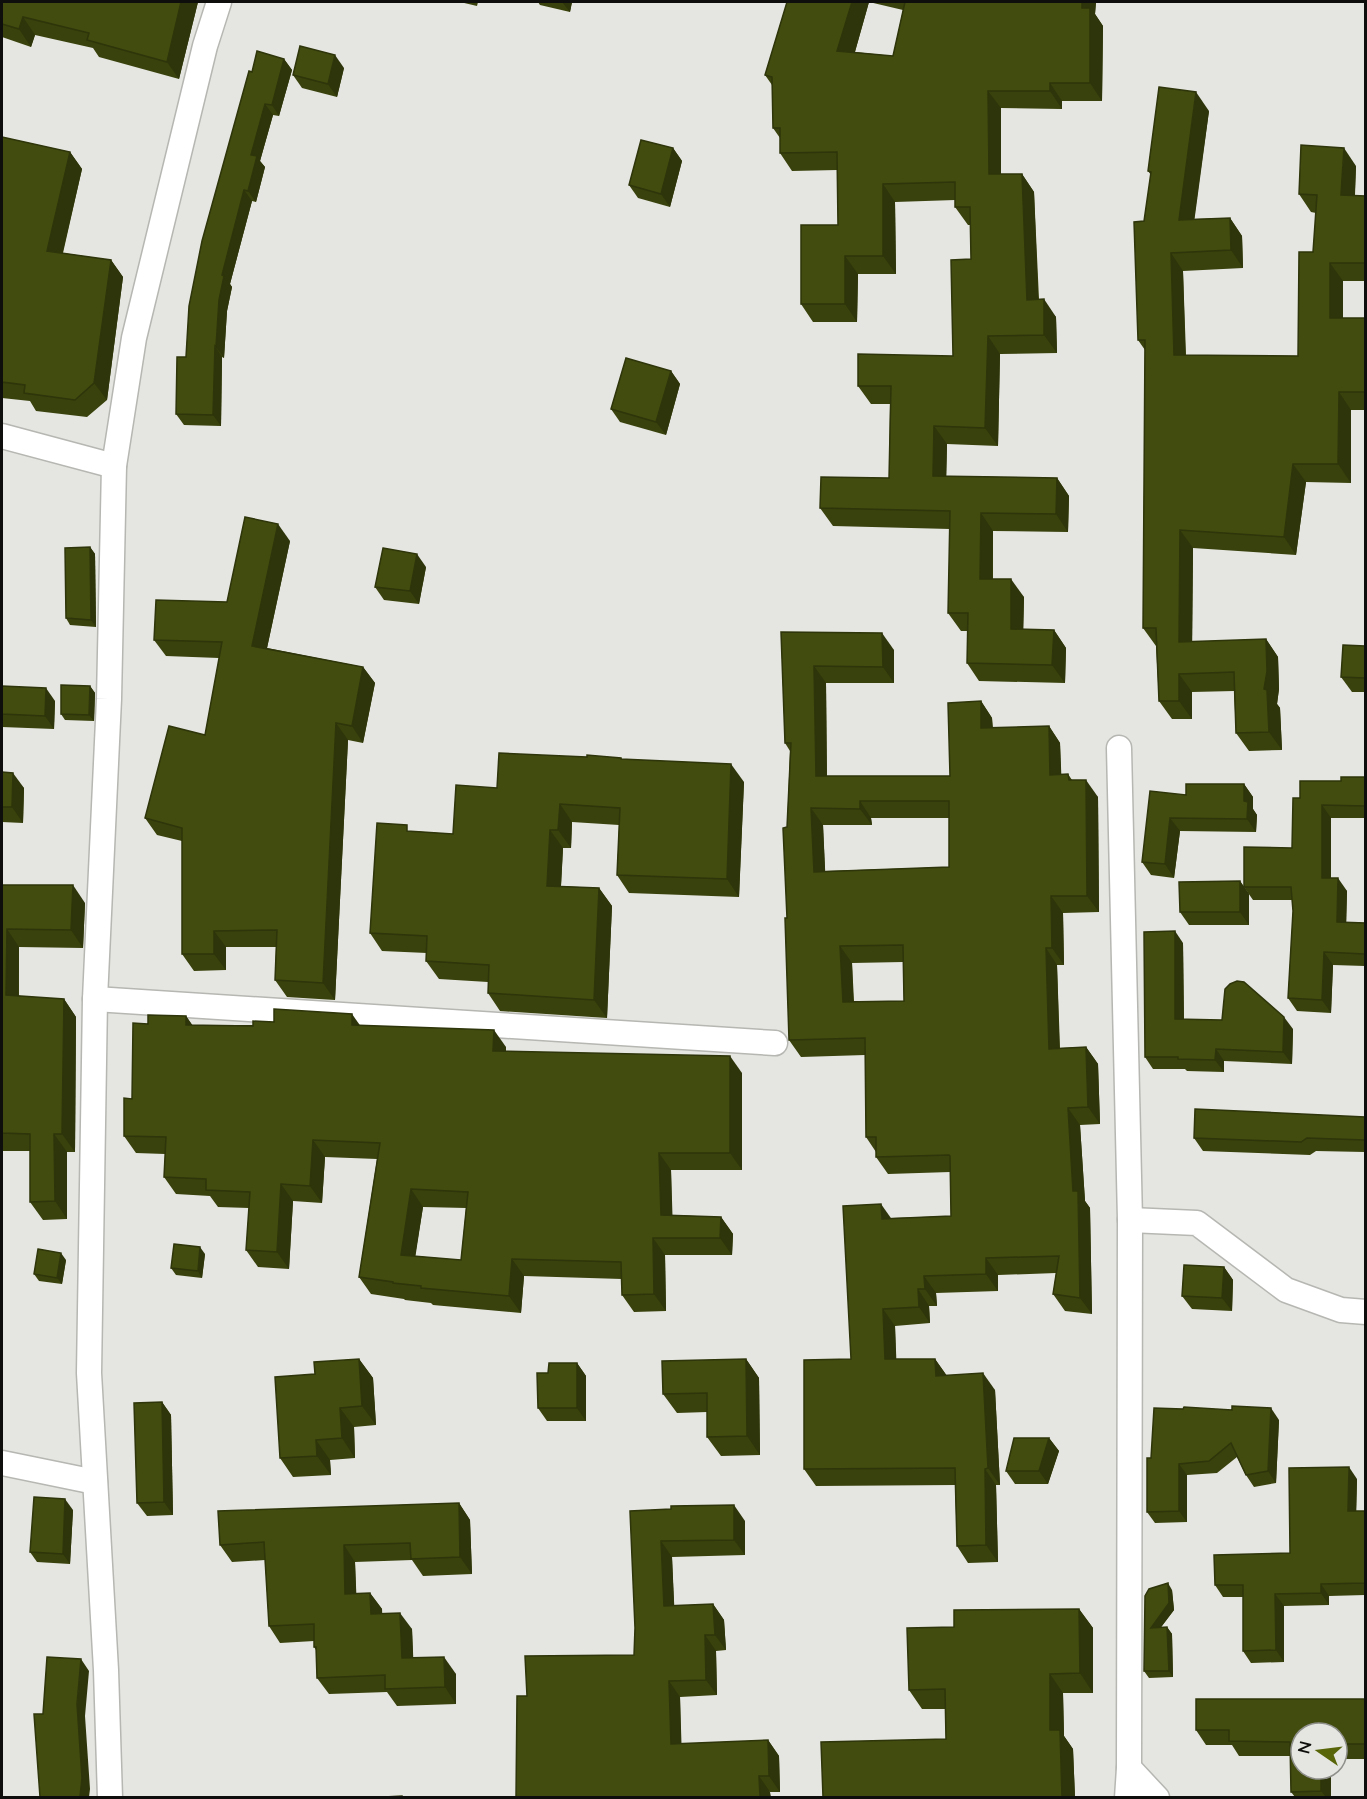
<svg xmlns="http://www.w3.org/2000/svg" width="1367" height="1799" font-family="Lato,sans-serif">
  <style>
    .lines { fill: none; stroke-linecap: round; stroke-linejoin: round }
    .minor-casing { stroke: #b6b7b2; stroke-width: 27 }
    .minor { stroke: #fff; stroke-width: 24 }
    .wall { fill: #39410c; fill-rule: evenodd }
    .shaded-wall { fill: #2e350a }
    .building { fill: #424c0e; stroke: #2e350a; stroke-width: 1.5; fill-rule: evenodd }
  </style>
  <rect width="100%" height="100%" fill="#e5e6e1"/>
  <g class="lines">
    <g class="minor-casing">
      <g id="minor">
        <path d="M2,436L114,466"/>
        <path d="M1119,748L1130,1220L1129,1768L1127,1798"/>
        <path d="M95,999L775,1043"/>
        <path d="M1130,1220L1197,1223L1286,1290L1341,1310L1366,1312"/>
        <path d="M2,1463L95,1482"/>
        <path d="M1129,1768L1157,1798"/>
        <path d="M110,1798L106,1670L89,1373L95,999L109,699L114,466L134,338L205,46L219,2"/>
      </g>
    </g>
    <use href="#minor" class="minor"/>
  </g>
  <g class="wall">
    <path d="M2,2H198L179,79L99,57L93,48L35,35L31,47L2,37Z"/>
    <path d="M460,2H478L477,6Z"/>
    <path d="M538,2H572L570,12L540,5Z"/>
    <path d="M787,2H1096L1095,14L1103,26L1102,101H1062V109L1001,108V174H1022L1034,192L1039,299L1056,317L1057,353L1000,354L998,446L947,444L946,476L1057,478L1069,496L1068,532L993,531V579L1024,597L1023,629L1054,630L1066,648L1065,683L979,681L967,663V631H961L948,613L950,529L833,526L820,508L889,478L890,404H871L858,386L953,356L971,259L970,225H968L955,207V200L895,202L896,274H858L857,322H813L801,304L838,225L837,170L792,171L780,153V138L773,128L772,85L765,75ZM869,2L903,10L893,56L855,52Z"/>
    <path d="M284,59L292,70L279,116L273,115L260,161L265,167L256,202L252,201L230,284L232,287L227,311L224,358L222,357L221,426L184,425L176,414L186,357L252,72Z"/>
    <path d="M344,68L337,97L302,88L293,75Z"/>
    <path d="M1209,111L1194,219L1230,218L1242,236L1243,268L1183,271L1186,355L1298,356L1313,252L1316,213L1311,212L1299,194L1356,166L1355,195L1365,196V281H1343V318H1365V410H1351V483L1306,482L1296,555L1193,548L1192,642L1266,639L1278,657L1279,689L1277,704L1280,708L1282,750L1249,751L1236,733L1234,691L1192,692V719H1172L1159,701L1156,646L1143,628L1145,350L1138,340L1144,221L1151,175L1148,171Z"/>
    <path d="M2,137L70,152L82,169L63,253L111,260L123,277L107,400L87,417L36,411L30,401L2,398Z"/>
    <path d="M673,148L682,161L670,207L638,198L629,185Z"/>
    <path d="M671,371L680,384L666,435L620,422L611,409Z"/>
    <path d="M290,541L267,648L363,667L375,683L363,743L348,740L335,1000L287,997L275,980L276,947H226V970L194,971L182,954V841L157,835L145,818L205,735L219,658L166,656L154,640L227,602Z"/>
    <path d="M90,547L95,554L96,627L70,625L66,618Z"/>
    <path d="M426,567L419,604L384,600L375,587Z"/>
    <path d="M781,632L894,650V683H826L827,776H950L981,701L992,718L993,728L1049,726L1060,743L1061,774H1068L1072,780L1098,797L1099,912L1063,913L1064,965H1057L1060,1048L1086,1047L1098,1064L1100,1124L1080,1125L1085,1201L1090,1208L1092,1314L1065,1311L1053,1294L1056,1273L998,1275V1291L936,1293L937,1306H929L930,1323L895,1326L896,1359H935L947,1376L995,1390L1000,1485H996L998,1562L968,1563L957,1546L955,1485L816,1486L804,1469L851,1359L891,1218L951,1216L950,1172L888,1174L876,1157V1152L866,1137L865,1055L801,1057L789,1040L787,918V827L790,751L785,743ZM871,818H949V867L825,871L823,825H872ZM903,962L904,1001H854L852,963Z"/>
    <path d="M1365,646V692H1352L1341,677Z"/>
    <path d="M2,686L55,701L54,729L2,727Z"/>
    <path d="M90,686L95,693L94,721L65,720L61,714Z"/>
    <path d="M587,757L621,758L622,759L744,782L739,897L629,893L617,875L619,825L572,822L571,848H563L561,886L599,888L612,906L607,1018L500,1011L488,993V982L439,979L426,961L427,953L382,951L370,933L411,831L453,834L497,788Z"/>
    <path d="M2,772L24,788L23,823L2,822Z"/>
    <path d="M1365,777V818H1331V878L1347,891L1346,922L1365,923V966L1333,965L1331,1013L1297,1011L1288,998L1293,911L1292,900H1253L1244,887L1292,848L1300,798L1341,781Z"/>
    <path d="M1244,784L1253,797V809L1257,815L1256,832L1180,831L1174,878L1151,875L1142,862L1186,795Z"/>
    <path d="M1240,881L1249,894V925H1189L1180,912Z"/>
    <path d="M2,885L85,903L83,948L19,947V996L64,999L76,1017L75,1152H67V1219L43,1220L30,1202V1151H2Z"/>
    <path d="M1183,943L1184,1019L1293,1029L1292,1064L1224,1061V1072L1187,1071L1185,1069H1153L1145,1057Z"/>
    <path d="M186,1016L192,1025H361L506,1047V1051L742,1073V1170H671L672,1215L721,1217L733,1234L732,1255H665L666,1311L634,1312L622,1295V1279L524,1276L521,1313L433,1305L431,1303L405,1300L404,1299L371,1294L359,1277L377,1159L325,1157L322,1203L293,1201L289,1269L258,1267L246,1250L249,1208L218,1207L210,1196L176,1194L164,1177L165,1154L136,1153L124,1136L148,1024ZM423,1207L466,1208L461,1260L415,1256Z"/>
    <path d="M1365,1117V1152L1316,1151L1310,1155L1203,1151L1194,1138Z"/>
    <path d="M205,1254L202,1278L176,1275L171,1268Z"/>
    <path d="M66,1260L62,1284L39,1281L34,1274Z"/>
    <path d="M1224,1267L1233,1280L1232,1311L1192,1309L1182,1296Z"/>
    <path d="M359,1359L373,1378L376,1425L354,1427L355,1458L330,1460L331,1475L293,1477L280,1458L315,1374Z"/>
    <path d="M746,1359L759,1378L760,1455L721,1456L707,1437V1412L677,1413L663,1394Z"/>
    <path d="M577,1363L586,1376V1421H547L538,1408L548,1373Z"/>
    <path d="M162,1402L171,1415L173,1515L147,1516L137,1503Z"/>
    <path d="M1279,1420L1276,1483L1254,1487L1246,1475L1237,1457L1217,1473L1187,1475V1522L1155,1523L1147,1512L1151,1458Z"/>
    <path d="M1049,1438L1059,1451L1048,1484H1015L1006,1471Z"/>
    <path d="M1357,1479L1356,1511H1365V1595L1329,1596V1605L1284,1606V1662L1251,1663L1243,1651V1597H1223L1215,1585L1290,1553Z"/>
    <path d="M459,1503L470,1520L472,1574L423,1576L412,1560L355,1562L356,1593H370L382,1609V1613L412,1629L413,1658L456,1674V1704L397,1706L387,1692L329,1694L317,1678L316,1650L314,1647V1641L280,1643L269,1626L265,1560L232,1562L220,1545Z"/>
    <path d="M671,1509L745,1521V1555L672,1557L674,1606L713,1604L724,1620L726,1650L716,1651L717,1695L680,1697L681,1744L768,1740L779,1756L780,1792H770L527,1696L634,1655L635,1628Z"/>
    <path d="M73,1510L70,1564L37,1562L30,1552Z"/>
    <path d="M1172,1590L1174,1610L1161,1627H1167L1172,1634L1173,1677L1149,1678L1144,1671Z"/>
    <path d="M1079,1609L1093,1628V1693H1063L1064,1736L1073,1749L1075,1797H823L946,1739L945,1709H922L909,1690L954,1627Z"/>
    <path d="M1365,1699V1759H1337V1733H1301V1769H1331V1797H1295L1291,1792L1290,1756H1239L1232,1745H1206L1196,1730Z"/>
  </g>
  <g class="shaded-wall">
    <path d="M181,2H198L179,79L167,62Z"/>
    <path d="M562,2H572L570,12Z"/>
    <path d="M852,2H869L850,69L837,51Z"/>
    <path d="M1082,2H1096L1095,14L1103,26L1102,101L1090,83L1082,8Z"/>
    <path d="M23,17L35,35L31,47L19,29Z"/>
    <path d="M335,55L344,68L337,97L328,84Z"/>
    <path d="M284,59L292,70L279,116L272,105Z"/>
    <path d="M1050,83L1062,101V109L1050,91Z"/>
    <path d="M988,91L1001,108V192L989,174Z"/>
    <path d="M1196,92L1209,111L1192,238L1179,220Z"/>
    <path d="M265,104L273,115L260,161L265,167L256,202L248,191L251,155Z"/>
    <path d="M673,148L682,161L670,207L661,194Z"/>
    <path d="M1344,148L1356,166L1354,213L1341,195Z"/>
    <path d="M70,152L82,169L59,268L47,251Z"/>
    <path d="M1022,174L1034,192L1039,318L1027,300Z"/>
    <path d="M883,184L895,202L896,274L883,256Z"/>
    <path d="M244,190L252,201L230,284L232,287L227,311L224,358L216,347L219,300L222,275Z"/>
    <path d="M1230,218L1242,236L1243,268L1231,250Z"/>
    <path d="M1171,253L1183,271L1186,373L1174,355Z"/>
    <path d="M845,256L858,274L857,322L845,304Z"/>
    <path d="M111,260L123,277L107,400L94,383Z"/>
    <path d="M1330,263L1343,281V336L1330,318Z"/>
    <path d="M1044,299L1056,317L1057,353L1044,335Z"/>
    <path d="M988,336L1000,354L998,446L985,428Z"/>
    <path d="M215,346L222,357L221,426L213,415Z"/>
    <path d="M671,371L680,384L666,435L656,422Z"/>
    <path d="M1339,392L1351,410V483L1338,464Z"/>
    <path d="M934,426L947,444L946,494L933,476Z"/>
    <path d="M1293,464L1306,482L1296,555L1284,537Z"/>
    <path d="M1057,478L1069,496L1068,532L1056,514Z"/>
    <path d="M981,513L993,531L992,597L980,579Z"/>
    <path d="M278,524L290,541L264,662L252,646Z"/>
    <path d="M1180,530L1193,548L1192,660L1179,642Z"/>
    <path d="M90,547L95,554L96,627L91,620Z"/>
    <path d="M417,554L426,567L419,604L410,591Z"/>
    <path d="M1011,579L1024,597L1023,647L1011,629Z"/>
    <path d="M1054,630L1066,648L1065,683L1052,665Z"/>
    <path d="M882,633L894,650V683L883,667Z"/>
    <path d="M1266,639L1278,657L1279,689L1277,704L1280,708L1282,750L1269,732L1264,689Z"/>
    <path d="M814,666L826,683L827,793L816,776Z"/>
    <path d="M363,667L375,683L363,743L352,726Z"/>
    <path d="M1179,674L1192,692V719L1179,701Z"/>
    <path d="M90,686L95,693L94,721L89,715Z"/>
    <path d="M46,688L55,701L54,729L45,716Z"/>
    <path d="M981,701L992,718L993,745L981,728Z"/>
    <path d="M336,723L348,740L335,1000L323,983Z"/>
    <path d="M1049,726L1060,743L1062,791L1050,775Z"/>
    <path d="M731,764L744,782L739,897L727,879Z"/>
    <path d="M13,773L24,788L23,823L12,807Z"/>
    <path d="M1086,780L1098,797L1099,912L1087,896Z"/>
    <path d="M1244,784L1253,797V809L1257,815L1256,832L1247,819L1244,801Z"/>
    <path d="M860,801L871,818L872,825L860,809Z"/>
    <path d="M560,804L572,822L571,848L558,830Z"/>
    <path d="M1322,805L1331,818V890L1322,878Z"/>
    <path d="M811,808L823,825L826,889L814,872Z"/>
    <path d="M1170,818L1180,831L1174,878L1165,864Z"/>
    <path d="M550,830L563,848L560,904L547,886Z"/>
    <path d="M1338,878L1347,891L1346,934L1337,922Z"/>
    <path d="M1240,881L1249,894V925L1240,912Z"/>
    <path d="M73,885L85,903L83,948L71,930Z"/>
    <path d="M599,888L612,906L607,1018L594,1000Z"/>
    <path d="M1051,896L1063,913L1064,965L1052,948Z"/>
    <path d="M7,929L19,947L18,1013L6,995Z"/>
    <path d="M214,931L226,947V970L214,954Z"/>
    <path d="M1175,931L1183,943L1184,1031L1175,1019Z"/>
    <path d="M840,946L852,963L854,1019L843,1002Z"/>
    <path d="M1046,948L1057,965L1060,1065L1049,1049Z"/>
    <path d="M1324,952L1333,965L1331,1013L1322,1000Z"/>
    <path d="M64,999L76,1017L75,1152L62,1134Z"/>
    <path d="M352,1014L364,1031L352,1025Z"/>
    <path d="M186,1016L198,1033L186,1025Z"/>
    <path d="M1284,1017L1293,1029L1292,1064L1283,1052Z"/>
    <path d="M494,1030L506,1047L505,1068L493,1051Z"/>
    <path d="M1086,1047L1098,1064L1100,1124L1088,1107Z"/>
    <path d="M1216,1049L1224,1061V1072L1215,1060Z"/>
    <path d="M730,1056L742,1073V1170L730,1153Z"/>
    <path d="M1068,1108L1080,1125L1085,1201L1090,1208L1092,1314L1080,1298Z"/>
    <path d="M54,1134L67,1152V1219L55,1201Z"/>
    <path d="M313,1140L325,1157L322,1203L310,1186Z"/>
    <path d="M659,1153L671,1170L673,1232L661,1215Z"/>
    <path d="M281,1184L293,1201L289,1269L277,1252Z"/>
    <path d="M411,1189L423,1207L413,1272L401,1255Z"/>
    <path d="M881,1204L893,1221L882,1219Z"/>
    <path d="M721,1217L733,1234L732,1255L720,1238Z"/>
    <path d="M653,1238L665,1255L666,1311L654,1294Z"/>
    <path d="M200,1247L205,1254L202,1278L198,1271Z"/>
    <path d="M61,1253L66,1260L62,1284L57,1278Z"/>
    <path d="M986,1258L998,1275V1291L986,1274Z"/>
    <path d="M512,1259L524,1276L521,1313L509,1296Z"/>
    <path d="M1224,1267L1233,1280L1232,1311L1222,1298Z"/>
    <path d="M924,1276L936,1293L937,1306L925,1289Z"/>
    <path d="M918,1289L929,1306L930,1323L919,1307Z"/>
    <path d="M883,1309L895,1326L897,1376L885,1359Z"/>
    <path d="M359,1359L373,1378L376,1425L362,1406Z"/>
    <path d="M746,1359L759,1378L760,1455L747,1436Z"/>
    <path d="M935,1359L947,1376H936Z"/>
    <path d="M577,1363L586,1376V1421L577,1408Z"/>
    <path d="M983,1373L995,1390L1000,1485L988,1468Z"/>
    <path d="M162,1402L171,1415L173,1515L164,1502Z"/>
    <path d="M340,1408L354,1427L355,1458L342,1438Z"/>
    <path d="M1271,1408L1279,1420L1276,1483L1268,1471Z"/>
    <path d="M1049,1438L1059,1451L1048,1484L1039,1471Z"/>
    <path d="M316,1440L330,1460L331,1475L317,1456Z"/>
    <path d="M1179,1464L1187,1475V1522L1179,1511Z"/>
    <path d="M1349,1467L1357,1479L1356,1523L1348,1511Z"/>
    <path d="M985,1469L996,1485L998,1562L986,1545Z"/>
    <path d="M65,1499L73,1510L70,1564L63,1554Z"/>
    <path d="M459,1503L470,1520L472,1574L460,1557Z"/>
    <path d="M734,1505L745,1521V1555L734,1540Z"/>
    <path d="M661,1541L672,1557L675,1622L664,1606Z"/>
    <path d="M344,1545L355,1562L357,1610L345,1594Z"/>
    <path d="M1168,1583L1172,1590L1174,1610L1156,1634L1151,1628Z"/>
    <path d="M1321,1584L1329,1596V1605L1321,1593Z"/>
    <path d="M370,1593L382,1609L383,1630L371,1614Z"/>
    <path d="M1275,1594L1284,1606V1662L1276,1650Z"/>
    <path d="M713,1604L724,1620L726,1650L715,1635Z"/>
    <path d="M1079,1609L1093,1628V1693L1080,1673Z"/>
    <path d="M400,1613L412,1629L414,1675L402,1658Z"/>
    <path d="M1167,1627L1172,1634L1173,1677L1169,1671Z"/>
    <path d="M705,1635L716,1651L717,1695L706,1680Z"/>
    <path d="M444,1657L456,1674V1704L445,1687Z"/>
    <path d="M81,1659L89,1671L85,1716L90,1789L89,1797H80L77,1704Z"/>
    <path d="M1050,1674L1063,1693L1064,1736L1073,1749L1075,1797H1062L1050,1730Z"/>
    <path d="M669,1681L680,1697L682,1760L671,1744Z"/>
    <path d="M768,1740L779,1756L780,1792L769,1776Z"/>
    <path d="M1321,1769H1331V1797H1326L1321,1791Z"/>
    <path d="M759,1776L770,1792L771,1797H760Z"/>
  </g>
  <g class="building">
    <path d="M2,2H181L167,62L87,40L89,33L23,17L19,29L2,24Z"/>
    <path d="M787,2H852L837,51L893,56L905,2H1082V8H1090V83H1050V91H988L989,174H1022L1027,300L1044,299V335L988,336L985,428L934,426L933,476L1057,478L1056,514L981,513L980,579H1011V629L1054,630L1052,665L967,663L968,613H948L950,511L820,508L821,477L889,478L891,386H858V354L953,356L951,260L971,259L970,207H955V182L883,184V256H845V304H801V225H838L837,152L780,153V128H773L772,77L765,75Z"/>
    <path d="M300,46L335,55L328,84L293,75Z"/>
    <path d="M257,51L284,59L272,105L265,104L251,155L257,156L248,191L244,190L222,275L224,276L219,300L216,347L215,346L213,415L176,414L177,357H186L189,306L202,241L249,71L252,72Z"/>
    <path d="M1159,87L1196,92L1179,220L1230,218L1231,250L1171,253L1174,355L1298,356L1299,252H1313L1317,195L1299,194L1301,145L1344,148L1341,195L1365,196V263H1330V318H1365V392H1339L1338,464H1293L1284,537L1180,530L1179,642L1266,639L1267,671L1264,689L1267,690L1269,732L1236,733L1234,672L1179,674V701H1159L1156,628H1143L1145,340H1138L1134,222L1144,221L1151,172L1148,171Z"/>
    <path d="M2,137L70,152L47,251L111,260L94,383L75,400L24,393L25,385L2,382Z"/>
    <path d="M641,140L673,148L661,194L629,185Z"/>
    <path d="M626,358L671,371L656,422L611,409Z"/>
    <path d="M245,517L278,524L252,646L363,667L352,726L336,723L323,983L275,980L277,930L214,931V954H182V828L145,818L169,726L205,735L222,642L154,640L156,600L227,602Z"/>
    <path d="M90,547L91,620L66,618L65,548Z"/>
    <path d="M383,548L417,554L410,591L375,587Z"/>
    <path d="M781,632L882,633L883,667L814,666L816,776H950L948,703L981,701V728L1049,726L1050,775L1068,774L1069,780H1086L1087,896H1051L1052,948H1046L1049,1049L1086,1047L1088,1107L1068,1108L1073,1191H1078L1080,1298L1053,1294L1059,1256L986,1258V1274L924,1276L925,1289H918L919,1307L883,1309L885,1359H935L936,1376L983,1373L988,1468L985,1469L986,1545L957,1546L955,1468L804,1469V1360L851,1359L843,1206L881,1204L882,1219L951,1216L950,1156L949,1155L876,1157V1137H866L865,1038L789,1040L785,918H787L783,828L787,827L791,743H785ZM860,801H949V867L814,872L811,808L860,809ZM903,945L904,1001L843,1002L840,946Z"/>
    <path d="M1343,645L1365,646V678L1341,677Z"/>
    <path d="M61,685L90,686L89,715L61,714Z"/>
    <path d="M2,686L46,688L45,716L2,714Z"/>
    <path d="M499,753L587,757V755L621,758V759L731,764L727,879L617,875L620,808L560,804L558,830H550L547,886L599,888L594,1000L488,993L489,965L426,961L427,936L370,933L377,823L407,825V831L453,834L456,785L497,788Z"/>
    <path d="M2,772L13,773L12,807H2Z"/>
    <path d="M1341,777H1365V806L1322,805V878H1338L1337,922L1365,923V954L1324,952L1322,1000L1288,998L1293,911L1291,887H1244V847L1292,848L1293,798H1300V781H1341Z"/>
    <path d="M1186,784H1244V801L1248,802L1247,819L1170,818L1165,864L1142,862L1150,791L1186,795Z"/>
    <path d="M1240,881V912H1180L1179,882Z"/>
    <path d="M2,885H73L71,930L7,929L6,995L64,999L62,1134H54L55,1201L30,1202V1134L2,1133Z"/>
    <path d="M1175,931V1019L1222,1020L1225,989L1230,984L1237,981L1244,982L1284,1017L1283,1052L1216,1049L1215,1060L1178,1059V1057H1145L1144,932Z"/>
    <path d="M274,1009L352,1014V1025L494,1030L493,1051L730,1056V1153H659L661,1215L721,1217L720,1238H653L654,1294L622,1295L621,1262L512,1259L509,1296L421,1288V1286L393,1283V1282L359,1277L380,1143L313,1140L310,1186L281,1184L277,1252L246,1250L250,1192L206,1190V1179L164,1177L166,1137L124,1136V1098L132,1099L133,1023L148,1024V1015L186,1016V1025L253,1026V1021L274,1022ZM411,1189L468,1192L461,1260L401,1255Z"/>
    <path d="M1195,1109L1365,1117V1140L1307,1138L1301,1142L1194,1138Z"/>
    <path d="M174,1244L200,1247L198,1271L171,1268Z"/>
    <path d="M38,1249L61,1253L57,1278L34,1274Z"/>
    <path d="M1184,1265L1224,1267L1222,1298L1182,1296Z"/>
    <path d="M359,1359L362,1406L340,1408L342,1438L316,1440L317,1456L280,1458L275,1377L315,1374L314,1362Z"/>
    <path d="M746,1359L747,1436L707,1437V1393L663,1394L662,1361Z"/>
    <path d="M549,1363H577V1408H538L537,1373H548Z"/>
    <path d="M162,1402L164,1502L137,1503L134,1403Z"/>
    <path d="M1232,1406L1271,1408L1268,1471L1246,1475L1231,1443L1209,1461L1179,1464V1511L1147,1512V1458H1151L1154,1408L1183,1409L1184,1407L1232,1410Z"/>
    <path d="M1014,1438H1049L1039,1471H1006Z"/>
    <path d="M1349,1467L1348,1511H1365V1583L1321,1584V1593L1275,1594L1276,1650L1243,1651V1585H1215L1214,1555L1290,1553L1289,1468Z"/>
    <path d="M34,1497L65,1499L63,1554L30,1552Z"/>
    <path d="M459,1503L460,1557L411,1559L410,1543L344,1545L345,1594L370,1593L371,1614L400,1613L402,1658L444,1657L445,1687L385,1689V1675L317,1678L316,1647H314V1624L269,1626L264,1542L220,1545L218,1511Z"/>
    <path d="M734,1505V1540L661,1541L664,1606L713,1604L715,1635H705L706,1680L669,1681L671,1744L768,1740L769,1776H759L760,1797H516L517,1696H527L525,1656L634,1655L635,1628L630,1511L671,1509V1506Z"/>
    <path d="M1168,1583L1169,1603L1151,1628L1167,1627L1169,1671H1144L1145,1596L1149,1589Z"/>
    <path d="M1079,1609L1080,1673L1050,1674V1730H1060L1062,1797H823L821,1742L946,1739L945,1689L909,1690L907,1628L954,1627V1610Z"/>
    <path d="M47,1657L81,1659L77,1704L82,1778L80,1797H40L34,1714H43Z"/>
    <path d="M1196,1699H1365V1744H1337V1733H1301V1769H1321V1791L1291,1792L1290,1742L1229,1741V1730H1196Z"/>
    <path d="M402,1796V1797H384Z"/>
  </g>
  <rect width="1367" height="1799" fill="none" stroke="#0e0e0c" stroke-width="6"/>
  <g transform="translate(1319 1751) rotate(284)"><circle r="28" fill="#e5e6e1" stroke="#8f908c" stroke-width="1.5"/>
  <path d="M0-4.5L10 22L0 15L-10 22Z" fill="#586508"/>
  <text y="-9" font-size="16" font-weight="bold" text-anchor="middle" fill="#0e0e0c">N</text>
  </g>
</svg>
